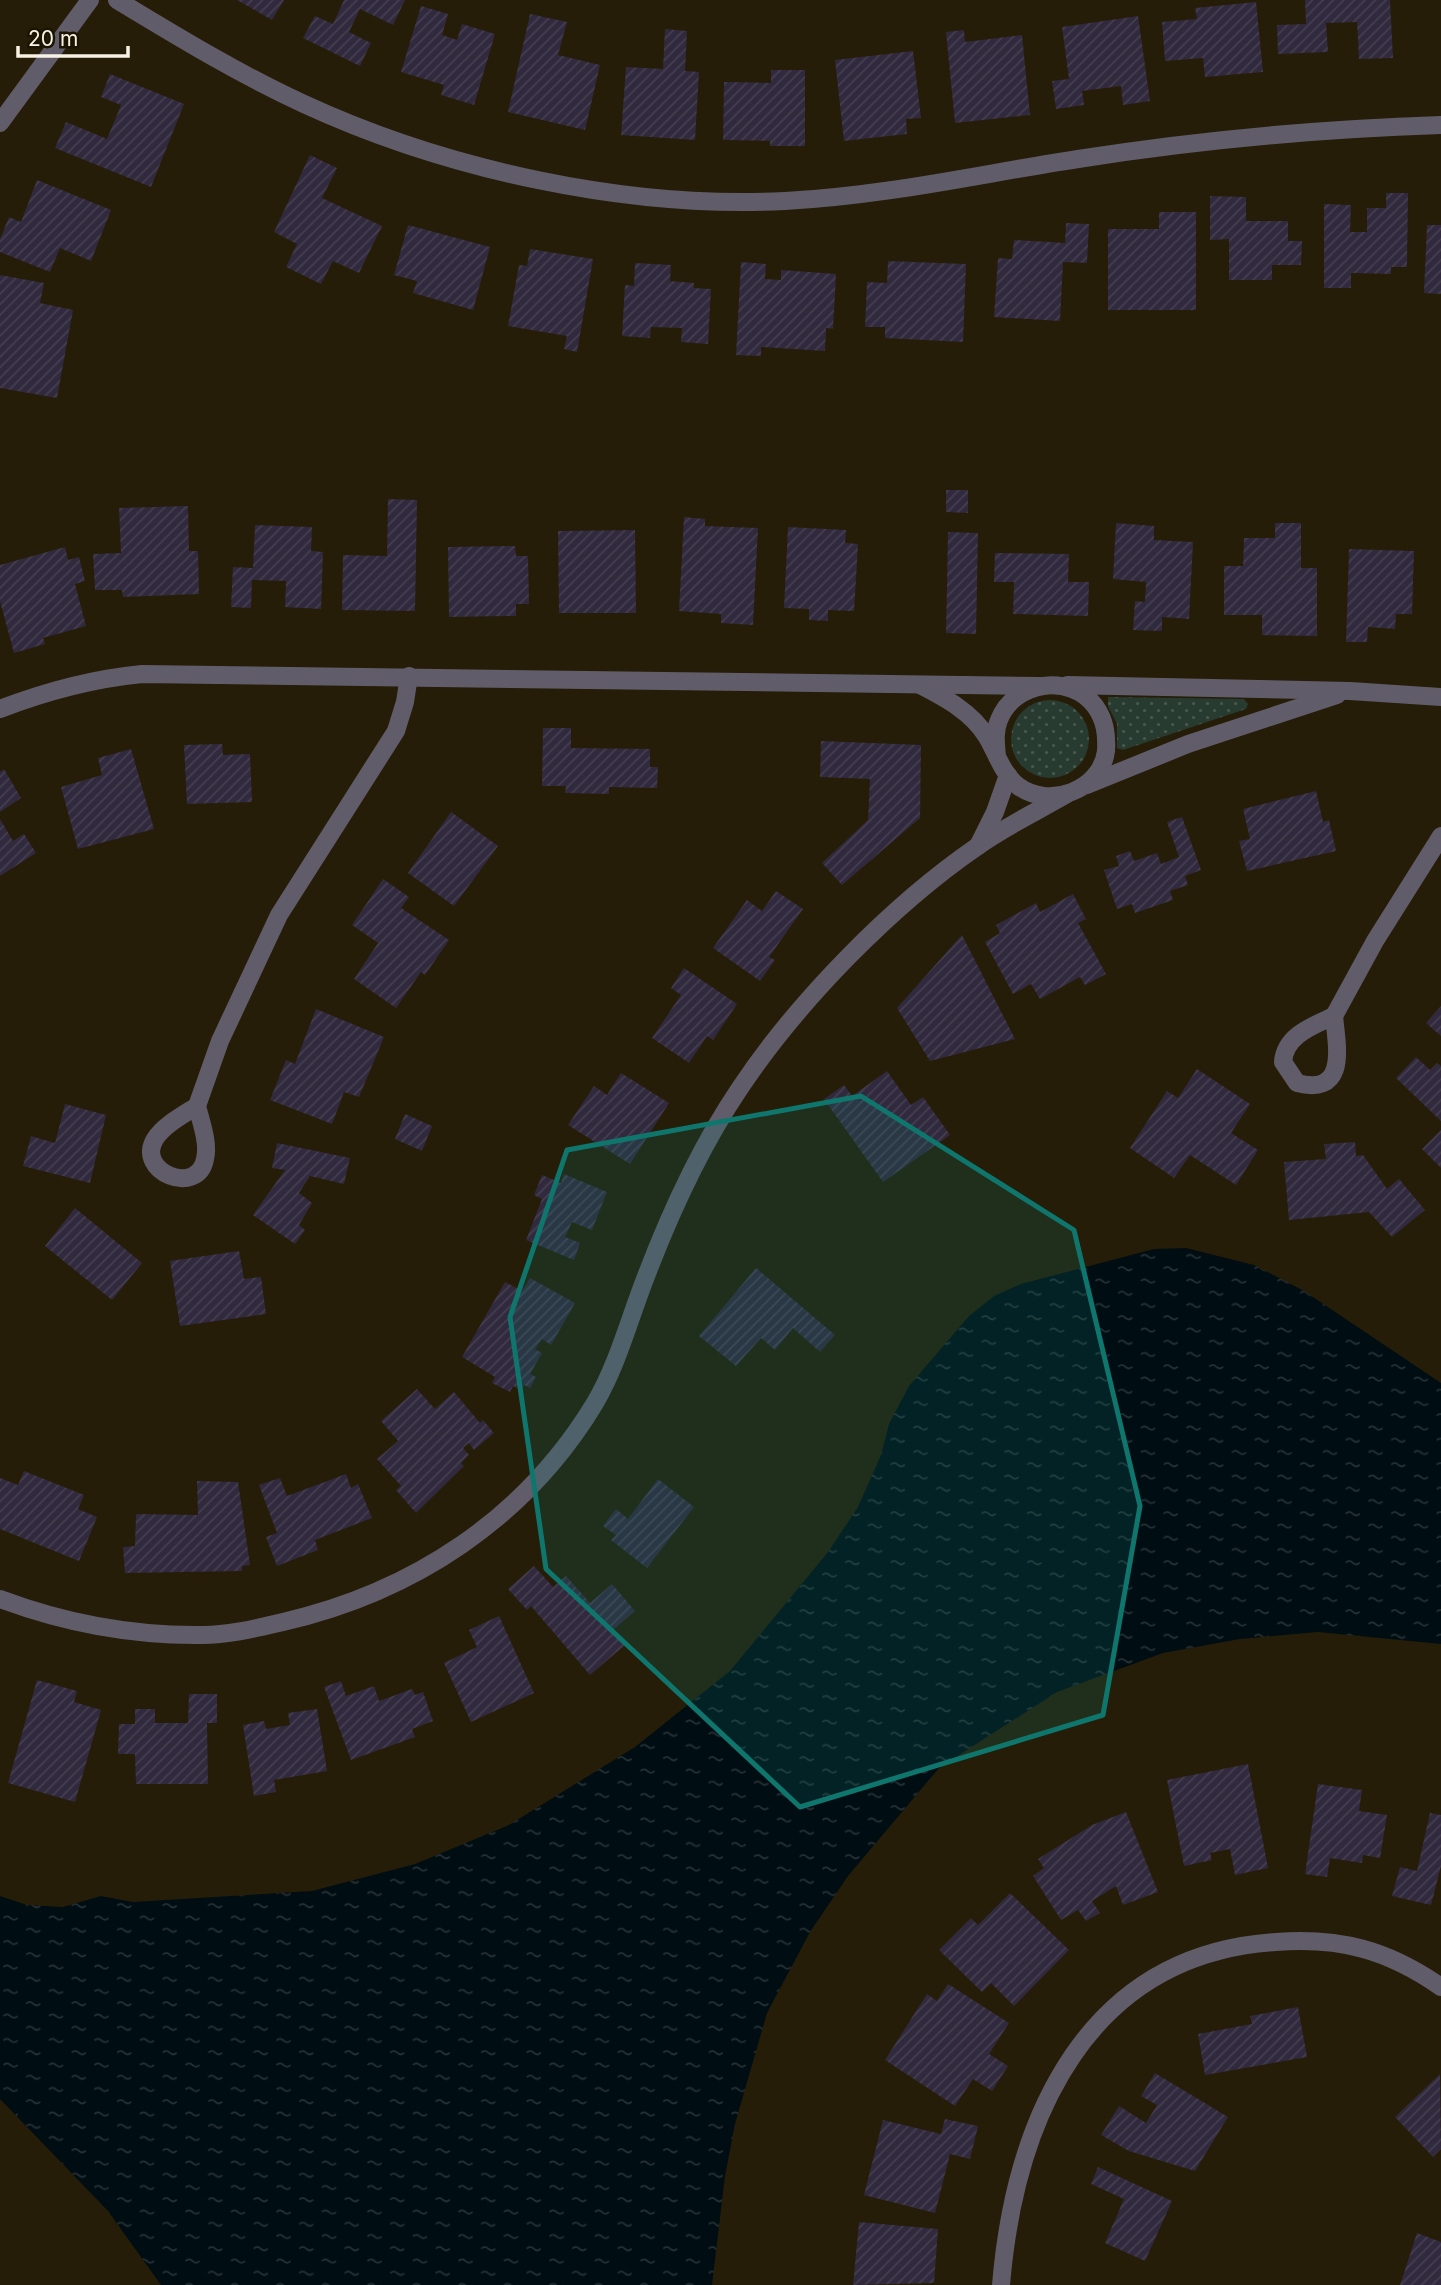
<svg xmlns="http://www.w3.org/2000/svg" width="1441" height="2285" font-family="Inter,sans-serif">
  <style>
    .grass { fill: url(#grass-dots) }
    .water { fill: url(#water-ripples) }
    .building { fill: url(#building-hatch) }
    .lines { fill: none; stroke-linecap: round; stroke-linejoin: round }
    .minor { stroke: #605c6a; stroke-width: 18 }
    .marked { fill: #0f766e; fill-opacity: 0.2; stroke: #0f766e; stroke-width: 5; stroke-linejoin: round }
  </style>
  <defs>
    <pattern id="grass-dots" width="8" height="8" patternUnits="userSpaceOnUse" patternTransform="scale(1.75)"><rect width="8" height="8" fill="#283b31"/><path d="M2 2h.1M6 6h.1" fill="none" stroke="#48584f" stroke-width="1.8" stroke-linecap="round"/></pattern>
    <pattern id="water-ripples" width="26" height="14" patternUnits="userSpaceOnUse" patternTransform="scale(1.75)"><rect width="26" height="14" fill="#000d13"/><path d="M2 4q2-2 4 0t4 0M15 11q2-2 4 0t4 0" fill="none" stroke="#263135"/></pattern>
    <pattern id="building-hatch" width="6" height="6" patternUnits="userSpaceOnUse" patternTransform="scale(1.75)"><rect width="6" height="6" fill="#31293d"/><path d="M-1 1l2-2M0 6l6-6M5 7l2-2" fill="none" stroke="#453e50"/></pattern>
  </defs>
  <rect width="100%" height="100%" fill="#251d07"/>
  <g class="grass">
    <path d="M1108,697L1244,699L1248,704L1246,709L1123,750L1117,748V724L1108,706Z"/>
    <circle cx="1050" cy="739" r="39"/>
  </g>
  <path class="water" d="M1186,1248L1254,1265L1304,1291L1441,1383V1644L1318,1632L1240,1639L1163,1653L1057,1692L939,1768L848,1876L810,1932L767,2013L735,2124L725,2176L712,2285H161L108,2211L0,2099V1896L27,1905L63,1907L101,1896L133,1902L312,1891L415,1864L509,1825L635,1747L730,1671L828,1552L858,1507L881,1455L889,1424L909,1386L969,1316L994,1296L1021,1284L1154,1249Z"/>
  <g class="building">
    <path d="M237,0H284L272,20Z"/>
    <path d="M344,0H405L393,25L360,9L349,32L371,43L360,66L303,38L315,16L333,24Z"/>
    <path d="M1305,0H1390L1393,58L1359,59L1357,22L1326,23L1328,52L1278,54L1277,25L1306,24Z"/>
    <path d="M1256,2L1263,72L1205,77L1203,58L1165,61L1162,22L1197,19L1195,8Z"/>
    <path d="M421,6L448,14L442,35L457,40L462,24L495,34L474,105L441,95L444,85L401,72Z"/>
    <path d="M530,14L567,22L558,55L600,65L585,130L508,112Z"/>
    <path d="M1138,16L1150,101L1123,105L1121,86L1082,91L1084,105L1056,109L1052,81L1069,79L1062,27Z"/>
    <path d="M665,29L687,31L685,71L699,72L695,140L621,135L626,67L663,69Z"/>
    <path d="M964,30L965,42L1022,35L1030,115L955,123L946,32Z"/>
    <path d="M913,51L921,118L906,119L907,134L844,141L835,60Z"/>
    <path d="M771,70H805V146H770V141L723,140L724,82L771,83Z"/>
    <path d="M110,74L184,104L151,187L55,148L66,122L107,139L121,105L101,97Z"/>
    <path d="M310,155L337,168L322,198L382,226L359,273L333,261L321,284L286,267L297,244L274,232Z"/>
    <path d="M37,180L111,210L91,261L60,248L50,272L0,252V239L9,217L21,222Z"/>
    <path d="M1386,193H1408L1407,267H1391V274L1351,273V288H1324V204L1351,205L1350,232H1367V208H1386Z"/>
    <path d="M1210,196L1246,197V221H1288V241H1302L1301,265H1272V280H1229V239L1210,240Z"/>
    <path d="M1159,212H1196V310H1108V229H1159Z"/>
    <path d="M1066,223L1089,224L1087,263L1063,262L1060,321L994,317L998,258L1012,259L1014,240L1065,243Z"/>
    <path d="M408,225L490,247L473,310L413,293L417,281L394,275Z"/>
    <path d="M1427,225H1441V294L1424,293Z"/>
    <path d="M530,249L593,259L577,352L564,349L567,336L508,326L519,265L527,266Z"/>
    <path d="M888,261L966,264L963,342L885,338V327H865L867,282L887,283Z"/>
    <path d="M741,262L766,264L765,279L781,280V270L836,274L833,329L826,328L825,351L761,347V356L736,355Z"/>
    <path d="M635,263L671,265L670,281L694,283V288L711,289L708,344L681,342L682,328L651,327L650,338L622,336L625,285L634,286Z"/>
    <path d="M0,275L44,283L40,303L73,310L57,398L0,388Z"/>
    <path d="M946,490H968V513L946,512Z"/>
    <path d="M388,499L417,500L415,611L342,610L343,555L387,556Z"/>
    <path d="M188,506L189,551H198L199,594L123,597L122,590H95L93,554L121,553L119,508Z"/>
    <path d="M684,517L705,519V526L758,528L753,625L721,623V614L679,611Z"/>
    <path d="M1116,523L1154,526V540L1193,542L1189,619L1162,617V631L1133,630L1135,601L1145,602L1146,582L1113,579Z"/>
    <path d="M1275,523H1301V568H1317V636L1262,635V615H1224V566H1243L1244,538H1275Z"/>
    <path d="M255,525L312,527L311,551L323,552L321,609L285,607L286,581L252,580L251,608L231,607L233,567L253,568Z"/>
    <path d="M788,527L846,530L845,543L858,544L854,611L828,610V621L809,620V609L784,608Z"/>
    <path d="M635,530L636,613H559L558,531Z"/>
    <path d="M948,532L978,533L976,634L946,633Z"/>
    <path d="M515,546L516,556H528L529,604H516V616L449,617L448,547Z"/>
    <path d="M65,547L68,560L79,557L85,581L75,584L86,626L43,638L45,644L14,653L0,601V565Z"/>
    <path d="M1349,549L1414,551L1412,614H1396L1395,629L1368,627L1367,642H1346Z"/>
    <path d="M995,553L1069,554L1068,582H1089L1088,616L1013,614L1014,582H994Z"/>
    <path d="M543,728H571V748L650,749V767H658L657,788L609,787V794L565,793L566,786H542Z"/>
    <path d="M821,741L921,745L920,818L842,885L822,863L868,820L870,779L820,777Z"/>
    <path d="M222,744L223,755L250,754L252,802L187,804L184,745Z"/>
    <path d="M131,749L154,829L78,849L61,787L102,775L98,758Z"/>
    <path d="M4,769L21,798L0,812V772Z"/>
    <path d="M1316,791L1323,822L1329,820L1336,851L1247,871L1239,841L1250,839L1243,809Z"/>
    <path d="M451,812L498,846L454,906L408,873Z"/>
    <path d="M1182,817L1201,870L1185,876L1188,885L1170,891L1173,900L1135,913L1132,904L1117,909L1104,870L1119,866L1116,856L1130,851L1134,861L1157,853L1161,864L1179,857L1167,822Z"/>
    <path d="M0,819L13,841L24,834L36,853L0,876Z"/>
    <path d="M383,879L409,897L401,908L449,940L425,975L421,972L396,1008L354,979L378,943L352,925Z"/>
    <path d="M776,891L803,909L769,957L775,960L760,981L713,948L747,900L762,911Z"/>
    <path d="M1073,894L1086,919L1078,923L1106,974L1085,985L1080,977L1040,999L1031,984L1013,994L985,942L1000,933L996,925L1036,903L1040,912Z"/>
    <path d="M962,935L1015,1039L930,1061L897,1008Z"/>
    <path d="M684,968L737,1004L713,1040L707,1036L689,1063L652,1038L681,995L671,988Z"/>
    <path d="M1441,1006V1036L1426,1023Z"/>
    <path d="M316,1009L384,1037L359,1097L344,1092L332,1124L270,1100L286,1060L295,1064Z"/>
    <path d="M1416,1057L1430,1070L1437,1063L1441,1066V1121L1396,1078Z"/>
    <path d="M1197,1069L1250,1104L1231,1133L1258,1150L1236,1185L1190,1155L1174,1178L1130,1148L1167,1091L1178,1098Z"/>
    <path d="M887,1071L911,1105L923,1097L950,1135L883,1182L824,1099L844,1085L852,1096Z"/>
    <path d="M621,1073L669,1103L630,1164L568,1125L594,1086L607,1095Z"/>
    <path d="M65,1104L106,1115L90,1183L23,1166L31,1136L55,1143Z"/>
    <path d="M405,1114L432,1126L422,1151L395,1139Z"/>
    <path d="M1441,1130V1168L1422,1149Z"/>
    <path d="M1355,1142L1356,1156L1363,1155L1387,1189L1399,1179L1425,1210L1392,1237L1369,1212L1289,1220L1284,1162L1326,1159L1324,1144Z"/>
    <path d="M277,1143L350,1158L344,1184L310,1176L299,1193L312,1203L299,1225L305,1230L295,1244L253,1215L285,1170L272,1168Z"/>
    <path d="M564,1174L607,1192L592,1230L572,1222L565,1237L580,1243L574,1260L526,1240L542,1199L534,1195L542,1175L561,1183Z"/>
    <path d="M75,1208L142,1263L112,1300L45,1246Z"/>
    <path d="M239,1251L244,1279L261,1277L266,1314L180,1326L170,1261Z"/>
    <path d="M756,1268L835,1335L820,1352L793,1328L775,1350L761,1338L736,1366L699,1336Z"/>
    <path d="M530,1278L575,1303L551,1345L542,1339L535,1349L542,1353L530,1374L536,1377L530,1388L524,1385L521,1390L513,1386L510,1392L492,1383L495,1377L462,1357L505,1282L522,1291Z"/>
    <path d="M417,1389L435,1409L454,1392L480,1423L483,1420L494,1433L474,1450L469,1443L463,1448L469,1455L461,1463L464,1466L416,1513L396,1490L401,1486L377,1459L398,1441L381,1421Z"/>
    <path d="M24,1471L84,1495L78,1509L97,1517L79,1561L0,1529V1478L18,1485Z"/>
    <path d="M346,1474L351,1488L358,1484L372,1518L315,1540L318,1550L277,1566L266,1537L277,1533L259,1485L280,1478L287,1496Z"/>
    <path d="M658,1479L694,1507L647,1568L611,1540L616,1535L603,1526L616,1509L628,1519Z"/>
    <path d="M197,1481L238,1482L250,1565L242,1566V1571L125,1573L123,1547L135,1546L136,1514L198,1515Z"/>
    <path d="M534,1566L553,1587L566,1576L590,1603L612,1584L635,1611L613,1630L625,1645L590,1675L531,1606L527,1610L508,1589Z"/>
    <path d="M499,1616L534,1693L471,1722L444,1663L477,1647L469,1630Z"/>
    <path d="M37,1680L77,1691L74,1702L101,1710L75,1802L8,1783Z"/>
    <path d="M341,1681L346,1696L374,1686L379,1701L412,1689L415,1695L423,1692L433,1721L412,1729L415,1737L351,1760L324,1687Z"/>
    <path d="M189,1694H217V1723H207L208,1784H136L135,1754H118L119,1724H135V1709H155V1723H188Z"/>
    <path d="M317,1709L327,1771L274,1780L276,1792L254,1796L243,1725L264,1721L266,1729L290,1725L288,1713Z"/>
    <path d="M1248,1764L1268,1868L1235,1875L1230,1849L1210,1853L1212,1860L1184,1866L1167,1780Z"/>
    <path d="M1318,1784L1362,1790L1359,1811L1387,1815L1380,1858L1363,1855L1362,1863L1330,1858L1327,1877L1305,1874Z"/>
    <path d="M1126,1812L1158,1892L1123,1905L1116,1886L1092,1901L1100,1913L1086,1921L1078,1910L1061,1920L1033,1876L1044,1868L1038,1859L1092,1825Z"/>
    <path d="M1430,1813L1441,1815V1866L1431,1905L1392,1896L1400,1867L1417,1871Z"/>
    <path d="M1010,1893L1069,1950L1014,2006L991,1983L982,1992L939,1950L971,1918L978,1925Z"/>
    <path d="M948,1984L1009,2023L989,2054L1008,2066L992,2091L973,2079L955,2106L885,2060L927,1994L937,2001Z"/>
    <path d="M1298,2007L1307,2057L1205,2075L1198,2034L1252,2024L1250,2016Z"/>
    <path d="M1155,2073L1228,2117L1195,2171L1129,2151L1101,2135L1119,2106L1146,2123L1157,2105L1141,2096Z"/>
    <path d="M1440,2074L1441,2149L1433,2157L1395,2117Z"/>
    <path d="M945,2119L978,2126L970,2159L950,2154L935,2213L864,2195L883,2120L941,2134Z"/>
    <path d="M1098,2167L1172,2201L1145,2261L1105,2243L1124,2199L1091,2184Z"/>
    <path d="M859,2222L938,2229L934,2283L853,2285Z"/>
    <path d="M1417,2233L1441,2242V2285H1400Z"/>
  </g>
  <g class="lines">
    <g class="minor">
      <path d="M117,0C178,37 239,74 304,104C447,170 627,209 785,201C884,196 980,174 1078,159C1199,140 1319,129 1441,125"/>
      <path d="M0,123L90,0"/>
      <path d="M920,685C945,698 972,712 987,737C997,754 1002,773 1018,786C1048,809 1101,791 1106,751C1107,734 1105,720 1095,706C1070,673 1014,681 999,720C994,732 996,744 997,757"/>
      <path d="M1067,685L1350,691L1441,697"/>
      <path d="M0,709C47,691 91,679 142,674L1040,686"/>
      <path d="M1087,785L1188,744L1337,695"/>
      <path d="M978,846L995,812L1008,775"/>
      <path d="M1334,1016L1375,941L1441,836"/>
      <path d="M1334,1016C1337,1047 1348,1096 1297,1083L1283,1062C1285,1035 1313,1026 1334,1016Z"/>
      <path d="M197,1106L220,1041L279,915L396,731L405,702L409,676"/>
      <path d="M197,1106C201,1122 209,1143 205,1159C198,1197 135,1172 155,1139C164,1125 183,1115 197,1106Z"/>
      <path d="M0,1599C64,1623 134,1636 203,1635C230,1635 257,1628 283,1622C413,1592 525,1519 595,1403C617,1366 629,1320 645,1279C670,1213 700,1147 740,1088C798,1001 892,905 978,846C1006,826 1038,811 1067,794"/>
      <path d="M1001,2285C1015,2118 1087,1954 1276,1942C1340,1937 1388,1950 1441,1987"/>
    </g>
  </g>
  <path class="marked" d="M861,1096L1074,1230L1140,1506L1103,1715L800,1807L546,1569L510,1317L567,1150Z"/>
  <path d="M18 46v10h110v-10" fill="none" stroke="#f7f2e5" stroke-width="3.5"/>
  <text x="28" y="46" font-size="21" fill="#f7f2e5" stroke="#1b1401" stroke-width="5" paint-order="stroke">20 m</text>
</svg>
